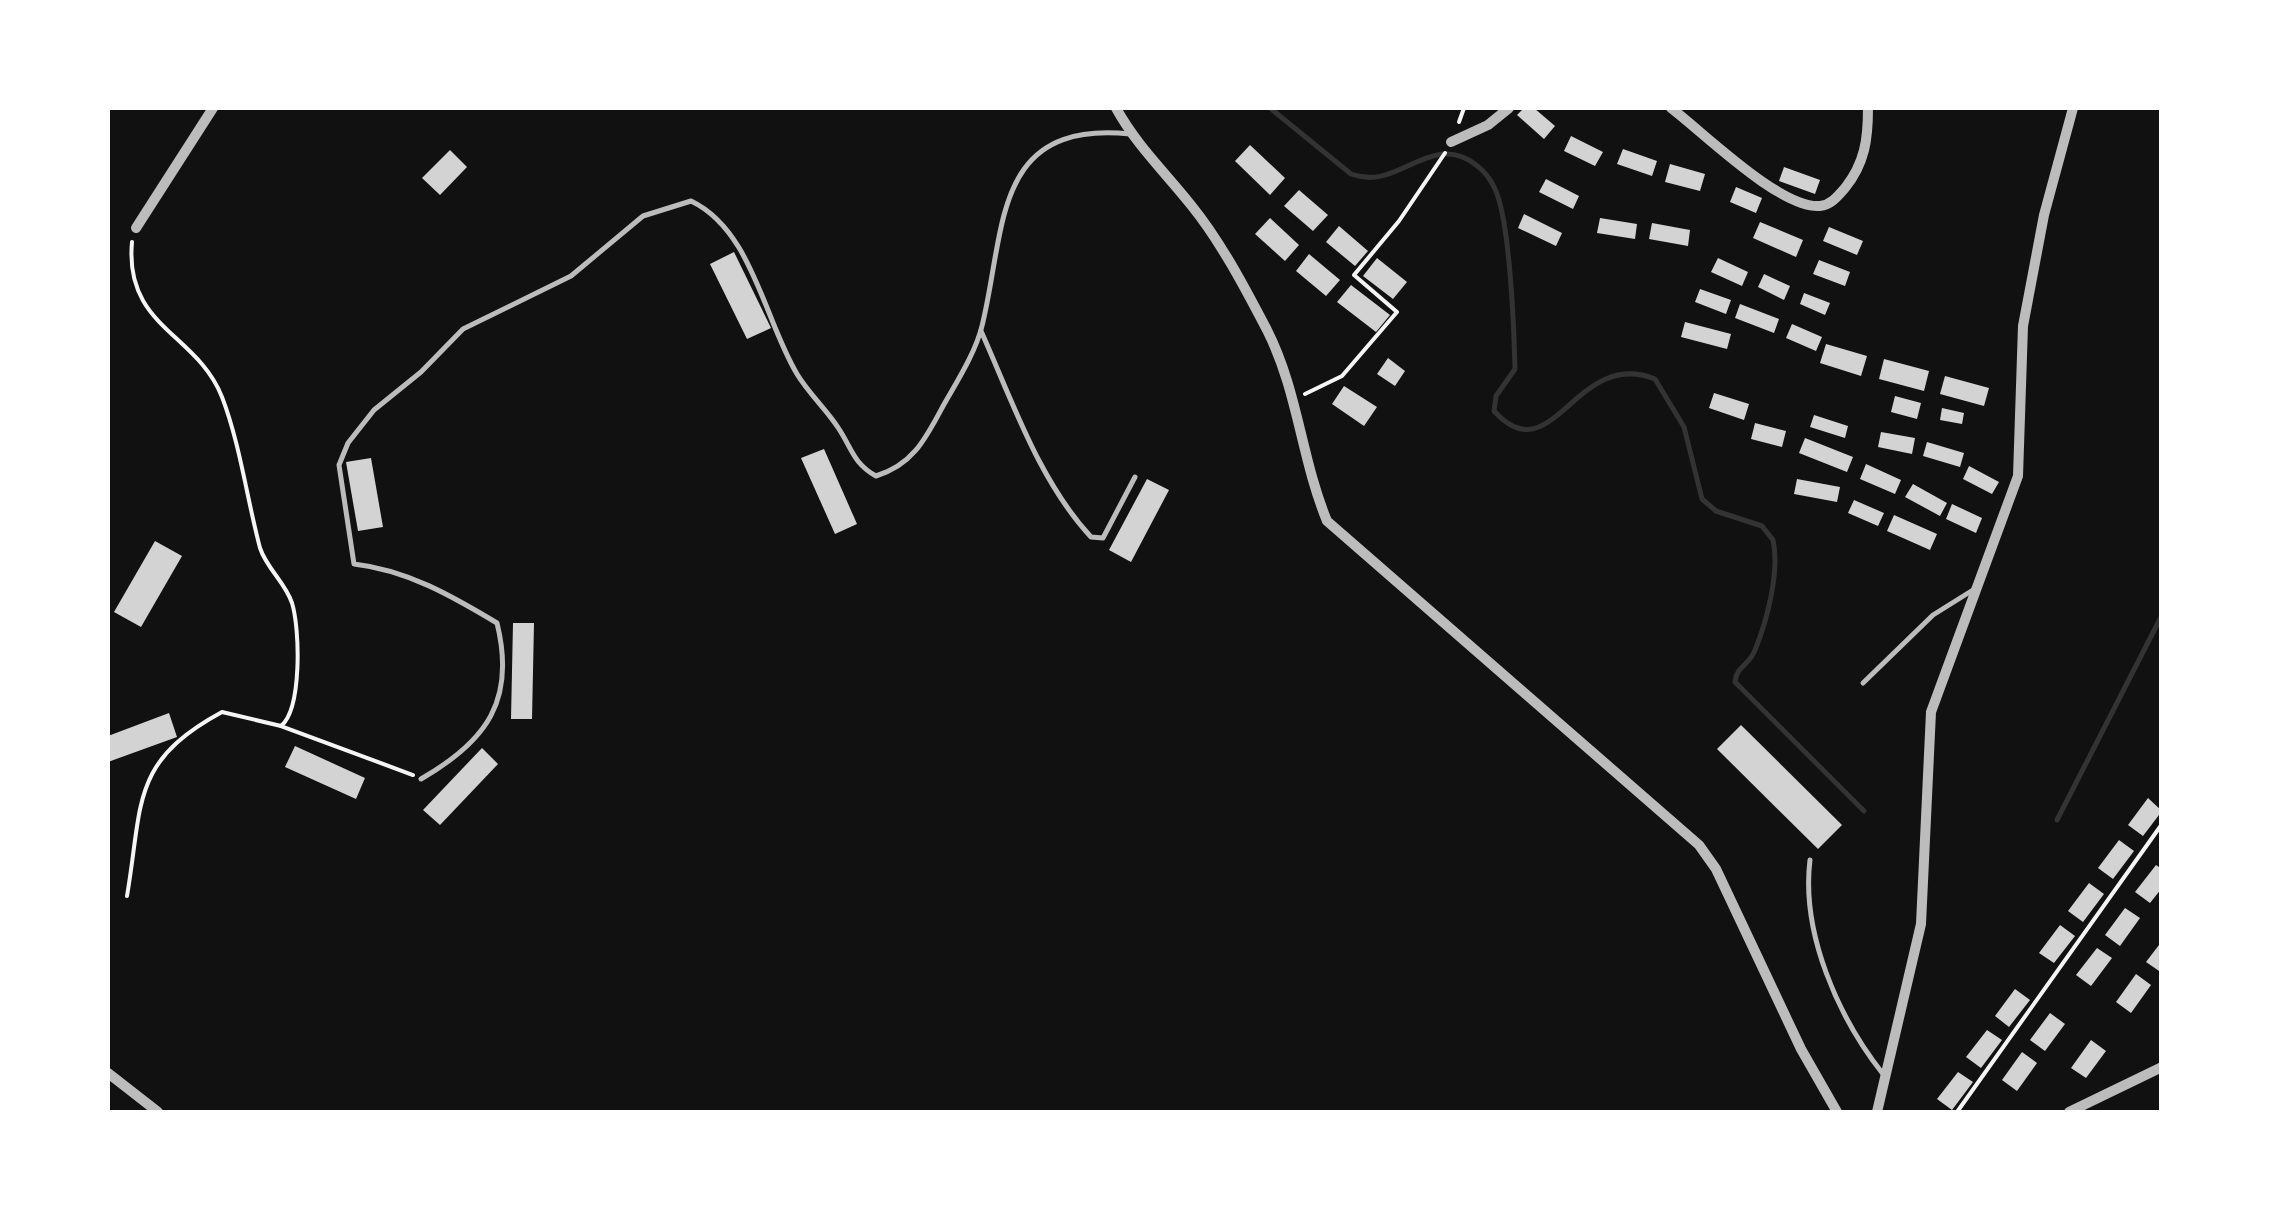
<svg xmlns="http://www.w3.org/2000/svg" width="2269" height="1220" font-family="'DM Sans',sans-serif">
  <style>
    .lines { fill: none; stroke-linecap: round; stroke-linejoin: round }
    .stream { stroke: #333; stroke-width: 5 }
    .building { fill: #d3d3d3 }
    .path { stroke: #f5f5f5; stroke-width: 4 }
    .service { stroke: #bcbcbc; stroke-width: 5 }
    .minor { stroke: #bcbcbc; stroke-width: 10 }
  </style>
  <rect width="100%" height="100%" fill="#111"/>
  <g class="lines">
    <g class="stream">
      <path d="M1270,108L1351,174C1387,187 1408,159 1442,154"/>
      <path d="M1447,154C1467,154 1487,170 1495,189C1510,221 1514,329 1515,369L1496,396L1494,411C1553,476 1575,347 1655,379L1684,427L1702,499L1716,511L1762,526L1773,540C1780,571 1767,621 1755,650C1750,665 1736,666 1735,682L1864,811"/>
      <path d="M2057,820L2162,615"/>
    </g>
  </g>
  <g class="building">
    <path d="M1524,108H1534L1555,126L1544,139L1517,115Z"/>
    <path d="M1571,136L1603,152L1595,166L1564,151Z"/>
    <path d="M1250,145L1285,178L1270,195L1235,161Z"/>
    <path d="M1623,149L1657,161L1652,176L1617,164Z"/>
    <path d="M450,150L467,167L440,195L422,178Z"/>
    <path d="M1670,164L1705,174L1700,191L1665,182Z"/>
    <path d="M1784,167L1820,180L1815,194L1779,181Z"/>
    <path d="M1546,179L1579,196L1573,209L1539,192Z"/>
    <path d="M1736,187L1762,198L1756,213L1730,202Z"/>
    <path d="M1299,190L1328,215L1313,231L1284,206Z"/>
    <path d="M1524,214L1562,233L1556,246L1518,228Z"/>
    <path d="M1270,218L1299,245L1285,261L1255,234Z"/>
    <path d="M1600,218L1637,224L1635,239L1597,233Z"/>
    <path d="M1760,222L1803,240L1796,257L1753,238Z"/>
    <path d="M1652,223L1690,230L1688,246L1649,239Z"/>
    <path d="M1339,226L1368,251L1355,266L1326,242Z"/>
    <path d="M1829,227L1863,241L1857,255L1823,241Z"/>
    <path d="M734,252L771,328L747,339L710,264Z"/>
    <path d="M1309,254L1340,280L1326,296L1296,271Z"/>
    <path d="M1377,258L1407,282L1393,299L1363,276Z"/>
    <path d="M1718,258L1748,272L1742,286L1711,272Z"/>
    <path d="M1819,260L1850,272L1845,286L1813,274Z"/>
    <path d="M1764,274L1790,286L1784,300L1758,287Z"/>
    <path d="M1351,285L1390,315L1376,332L1337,302Z"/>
    <path d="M1700,289L1731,300L1726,314L1695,302Z"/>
    <path d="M1804,293L1830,303L1825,315L1800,304Z"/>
    <path d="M1740,304L1779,319L1774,333L1735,318Z"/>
    <path d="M1685,322L1731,334L1727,349L1681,337Z"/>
    <path d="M1792,324L1822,337L1816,351L1786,338Z"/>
    <path d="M1826,344L1867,356L1861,376L1820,363Z"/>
    <path d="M1388,358L1405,371L1395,386L1377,374Z"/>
    <path d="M1884,359L1929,371L1924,391L1879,379Z"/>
    <path d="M1945,376L1989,388L1984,406L1940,394Z"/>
    <path d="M1344,386L1377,407L1364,426L1332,404Z"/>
    <path d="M1714,393L1749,404L1744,420L1709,408Z"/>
    <path d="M1895,396L1921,403L1917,419L1891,412Z"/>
    <path d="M1942,408L1964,413L1962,424L1940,420Z"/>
    <path d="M1814,415L1848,426L1845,438L1810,427Z"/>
    <path d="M1755,423L1786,431L1782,447L1751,439Z"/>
    <path d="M1881,432L1915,438L1912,454L1878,447Z"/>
    <path d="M1805,438L1853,457L1847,472L1799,453Z"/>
    <path d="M1927,442L1964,453L1960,467L1923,456Z"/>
    <path d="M824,449L857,524L835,534L801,458Z"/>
    <path d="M371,458L383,527L358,531L346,462Z"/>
    <path d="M1866,464L1901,480L1895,494L1860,479Z"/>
    <path d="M1969,466L1999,482L1992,494L1963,479Z"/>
    <path d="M1147,479L1169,490L1131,562L1109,550Z"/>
    <path d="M1797,479L1840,487L1837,502L1794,494Z"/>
    <path d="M1913,484L1947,503L1940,516L1905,497Z"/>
    <path d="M1854,500L1884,513L1878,526L1848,513Z"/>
    <path d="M1952,504L1982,518L1976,533L1946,519Z"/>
    <path d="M1894,515L1937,534L1930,550L1887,531Z"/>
    <path d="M155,541L182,556L141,627L114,612Z"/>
    <path d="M513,623H534L532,719H511Z"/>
    <path d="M169,713L177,737L108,762V736Z"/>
    <path d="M1741,725L1842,825L1818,849L1717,749Z"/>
    <path d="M295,746L365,778L356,799L285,767Z"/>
    <path d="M482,748L498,764L440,825L423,810Z"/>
    <path d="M2148,798L2162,811L2143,836L2128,825Z"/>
    <path d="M2119,840L2134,851L2113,879L2098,868Z"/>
    <path d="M2156,865L2162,869V888L2150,903L2135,892Z"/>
    <path d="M2089,883L2104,894L2083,922L2068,911Z"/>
    <path d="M2125,908L2140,918L2120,946L2105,935Z"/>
    <path d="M2060,925L2075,936L2054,963L2039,953Z"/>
    <path d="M2162,941V973L2146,962Z"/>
    <path d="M2097,948L2112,958L2091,986L2076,975Z"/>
    <path d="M2136,974L2151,985L2131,1013L2116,1002Z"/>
    <path d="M2015,989L2030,1000L2009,1027L1995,1016Z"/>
    <path d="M2050,1013L2065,1024L2045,1051L2030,1040Z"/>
    <path d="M1987,1030L2002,1040L1981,1068L1966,1057Z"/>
    <path d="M2091,1040L2106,1051L2086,1078L2071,1068Z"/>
    <path d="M2022,1052L2037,1063L2017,1091L2002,1080Z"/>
    <path d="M1958,1072L1973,1082L1952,1110L1937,1099Z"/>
  </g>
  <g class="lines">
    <g class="path">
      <path d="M1459,122L1464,108"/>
      <path d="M1305,394L1342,376L1397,312L1354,275L1399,221L1445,153"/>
      <path d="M281,726L413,775"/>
      <path d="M127,896C143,803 130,762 222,712L281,726C302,709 300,629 292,603C285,582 267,569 260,548C247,499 240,444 222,397C197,333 124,327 132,242"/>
      <path d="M1957,1112L2162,824"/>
    </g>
    <g class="service">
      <path d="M981,331C1012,400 1039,481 1091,537L1103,538L1135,477"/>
      <path d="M1863,683L1933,615L1973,590"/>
      <path d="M421,779C487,741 516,700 497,623C452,596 407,570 354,564L339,465L348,443L374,410L421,372L463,329L571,276L643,216L691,201C752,230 764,319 797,374C809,394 827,410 839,429C852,449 854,464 876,476C912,465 925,440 942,408C956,383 975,354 982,326C1006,229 992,120 1130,134"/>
      <path d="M1810,860C1801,933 1838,1017 1883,1074"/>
    </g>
    <g class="minor">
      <path d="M1116,108C1137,146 1164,171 1191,205C1221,242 1245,288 1267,330C1298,391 1301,458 1327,521L1699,845L1716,869L1801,1049L1837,1112"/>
      <path d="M1671,108C1703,132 1780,209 1820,206C1831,205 1838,196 1845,188C1865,163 1868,139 1868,108"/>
      <path d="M1451,142L1488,125L1509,108"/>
      <path d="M136,228L213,108"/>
      <path d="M108,1073L158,1112"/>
      <path d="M1877,1112L1921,924L1931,712L2018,476L2023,326L2044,215L2073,108"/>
      <path d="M2069,1112L2162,1067"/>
    </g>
  </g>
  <rect width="2269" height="1220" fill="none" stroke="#ffffff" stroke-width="220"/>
</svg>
